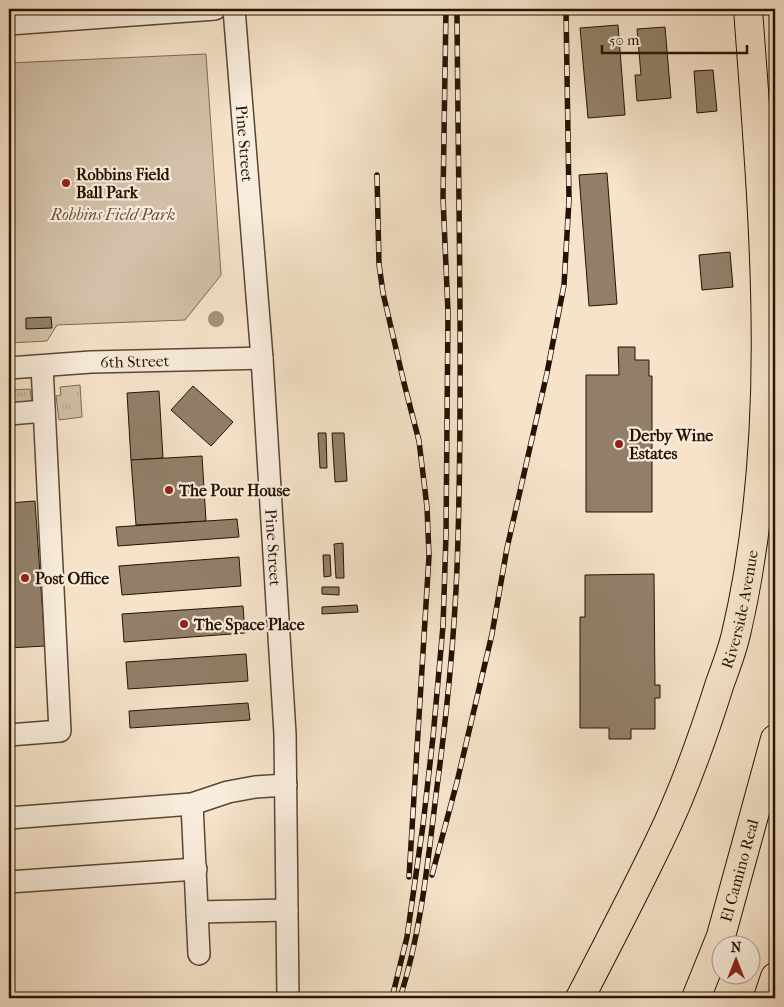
<svg xmlns="http://www.w3.org/2000/svg" width="784" height="1007" font-family="'IM FELL French Canon',serif">
  <style>
    .grass { fill: url(#grass-tufts); stroke: #7c6a54 }
    .green { fill: #d2c0a8; stroke: #7c6a54 }
    .building { fill: #927f6a; stroke: #251301 }
    .lines { fill: none; stroke-linecap: round; stroke-linejoin: round }
    .minor-casing { stroke: #594733; stroke-width: 24 }
    .major-casing { stroke: #251301; stroke-width: 30 }
    .highway-casing { stroke: #251301; stroke-width: 30 }
    .minor { stroke: #f9eddd; stroke-width: 21 }
    .major { stroke: #f6e3ca; stroke-width: 28 }
    .highway { stroke: #f6e3ca; stroke-width: 28 }
    .rail-casing { stroke: #251301; stroke-width: 5.5 }
    .rail { stroke: #f9eddd; stroke-width: 4; stroke-dasharray: 11; stroke-linecap: butt }
    .tree { fill: #a5927b }
    .poi-dot { fill: #8f2418; stroke: #f9eddd; stroke-width: 2 }
    .labels { text-anchor: middle; stroke-width: 4.5; stroke-linejoin: round; paint-order: stroke }
    .street-label { font-size: 16px; fill: #251301; stroke: #f9eddd }
    .poi-label { font-size: 16px; font-weight: bold; fill: #251301; stroke: #f9eddd; text-anchor: start }
    .park-label { font-size: 16px; font-style: italic; fill: #62503b; stroke: #f9eddd }
  </style>
  <defs>
    <pattern id="grass-tufts" width="24" height="20" patternUnits="userSpaceOnUse" patternTransform="scale(1.25)"><rect width="24" height="20" fill="#d2c0a8"/><path d="M3 7l-1-3M5 7V3M7 7l1-3M15 17l-1-3M17 17v-4M19 17l1-3" fill="none" stroke="#b4a48f"/></pattern>
  </defs>
  <rect width="100%" height="100%" fill="#f6e3ca"/>
  <filter id="stains"><feTurbulence type="fractalNoise" baseFrequency=".004" numOctaves="4"/><feColorMatrix values="0 0 0 0 .2 0 0 0 0 .09 0 0 0 0 .02 0 0 0 .5 -.17"/></filter>
  <radialGradient id="worn" r=".72"><stop offset=".6" stop-color="#630" stop-opacity="0"/><stop offset="1" stop-color="#630" stop-opacity=".3"/></radialGradient>
  <g class="grass">
    <path d="M80,385L82,417L59,420L56,396L61,395L60,387Z"/>
    <path d="M30,389L32,404L21,409L20,402L9,403V390Z"/>
  </g>
  <path class="green" d="M206,54L221,275L185,320L57,325L47,341L9,343V63Z"/>
  <g class="building">
    <path d="M618,25L625,115L588,118L580,28Z"/>
    <path d="M665,27L671,98L637,101L635,75H641L637,29Z"/>
    <path d="M713,70L717,111L697,113L694,71Z"/>
    <path d="M607,173L617,304L589,306L579,175Z"/>
    <path d="M730,252L733,287L702,290L699,255Z"/>
    <path d="M51,317L52,328L26,329V318Z"/>
    <path d="M618,347H635V360H649V376H652V512H586V375H619Z"/>
    <path d="M193,386L233,422L211,446L171,410Z"/>
    <path d="M159,391L163,458L131,460L127,393Z"/>
    <path d="M318,433H326L327,468H320Z"/>
    <path d="M332,433H344L347,481L335,482Z"/>
    <path d="M202,456L206,521L136,525L131,460Z"/>
    <path d="M35,501L45,646L9,648V503Z"/>
    <path d="M237,519L239,537L118,546L116,527Z"/>
    <path d="M343,543L344,578H336L334,544Z"/>
    <path d="M323,555H330L331,576L324,577Z"/>
    <path d="M239,557L241,586L122,595L119,566Z"/>
    <path d="M654,574L655,685H660V698H655V729H631V739H609V728H580V617H585V575Z"/>
    <path d="M322,587H339V595L322,594Z"/>
    <path d="M357,605L358,612L322,614V607Z"/>
    <path d="M243,606L245,633L124,642L122,614Z"/>
    <path d="M246,654L248,681L128,689L126,662Z"/>
    <path d="M248,703L250,720L130,728L129,711Z"/>
  </g>
  <g class="lines">
    <g class="minor-casing">
      <g id="minor">
        <path id="s1" d="M234,9L262,358L285,734L288,998"/>
        <path d="M9,24L215,9"/>
        <path id="s2" d="M9,368L91,362L262,358"/>
        <path d="M9,414L44,411"/>
        <path d="M9,735L60,731L42,366"/>
        <path d="M192,804L199,954"/>
        <path d="M9,818L192,804L228,792L255,787L286,785"/>
        <path d="M9,882L196,869"/>
        <path d="M197,912L287,910"/>
      </g>
    </g>
    <g class="major-casing">
      <g id="major">
        <path id="s3" d="M580,998C607,946 634,894 659,842C684,791 703,737 720,683C726,667 732,651 736,634C784,430 763,216 748,9"/>
      </g>
    </g>
    <g class="highway-casing">
      <g id="highway">
        <path id="s4" d="M696,998L721,936L775,739"/>
        <path d="M768,998L775,977"/>
      </g>
    </g>
    <use href="#minor" class="minor"/>
    <use href="#major" class="major"/>
    <use href="#highway" class="highway"/>
    <g class="rail-casing">
      <g id="rail">
        <path d="M377,175L379,264L383,293L404,383L419,441L427,507L429,556L409,877"/>
        <path d="M432,875L457,782L492,634L507,548L547,373L564,285L569,200L566,9"/>
        <path d="M392,998L407,937L423,825L433,737L443,626L446,535L448,312L443,198L446,9"/>
        <path d="M400,998C422,929 428,858 437,787C448,705 456,621 458,538C463,362 458,185 457,9"/>
      </g>
    </g>
    <use href="#rail" class="rail"/>
  </g>
  <circle class="tree" cx="216" cy="319" r="8"/>
  <g class="poi-dot">
    <circle cx="66" cy="183" r="5"/>
    <circle cx="619" cy="444" r="5"/>
    <circle cx="169" cy="490" r="5"/>
    <circle cx="25" cy="578" r="5"/>
    <circle cx="184" cy="624" r="5"/>
  </g>
  <g class="labels">
    <g class="street-label">
      <text dy="6" stroke="none"><textPath href="#s1" startOffset="135">Pine Street</textPath></text>
      <text dy="6" stroke="none"><textPath href="#s2" startOffset="126">6th Street</textPath></text>
      <text dy="6" stroke="none"><textPath href="#s1" startOffset="540">Pine Street</textPath></text>
      <text dy="6" stroke="none"><textPath href="#s3" startOffset="422">Riverside Avenue</textPath></text>
      <text dy="6" stroke="none"><textPath href="#s4" startOffset="135">El Camino Real</textPath></text>
    </g>
    <g class="poi-label">
      <text x="76" y="180">Robbins Field<tspan x="76" dy="18">Ball Park</tspan></text>
      <text x="629" y="441">Derby Wine<tspan x="629" dy="18">Estates</tspan></text>
      <text x="179" y="496">The Pour House</text>
      <text x="35" y="584">Post Office</text>
      <text x="194" y="630">The Space Place</text>
    </g>
    <g class="park-label">
      <text x="113" y="220">Robbins Field Park</text>
    </g>
  </g>
  <rect width="784" height="1007" fill="none" stroke="#f6e3ca" stroke-width="30"/>
  <rect x="10" y="10" width="764" height="987" fill="none" stroke="#251301" stroke-width="2.5"/>
  <rect x="15" y="15" width="754" height="977" fill="none" stroke="#251301"/>
  <g transform="translate(736 960)"><circle r="24" fill="#f9eddd" stroke="#a49685"/>
  <path d="M0-4L9 19L0 12L-9 19Z" fill="#8f2418"/>
  <text y="-8" font-size="14" font-weight="bold" text-anchor="middle" fill="#251301">N</text>
  </g>
  <path d="M602 45v8h145v-8" fill="none" stroke="#251301" stroke-width="2.5"/>
  <text x="609" y="45" font-size="15" fill="#251301" stroke="#f9eddd" stroke-width="4" paint-order="stroke">50 m</text>
  <rect width="100%" height="100%" filter="url(#stains)"/>
  <rect width="100%" height="100%" fill="url(#worn)"/>
</svg>
